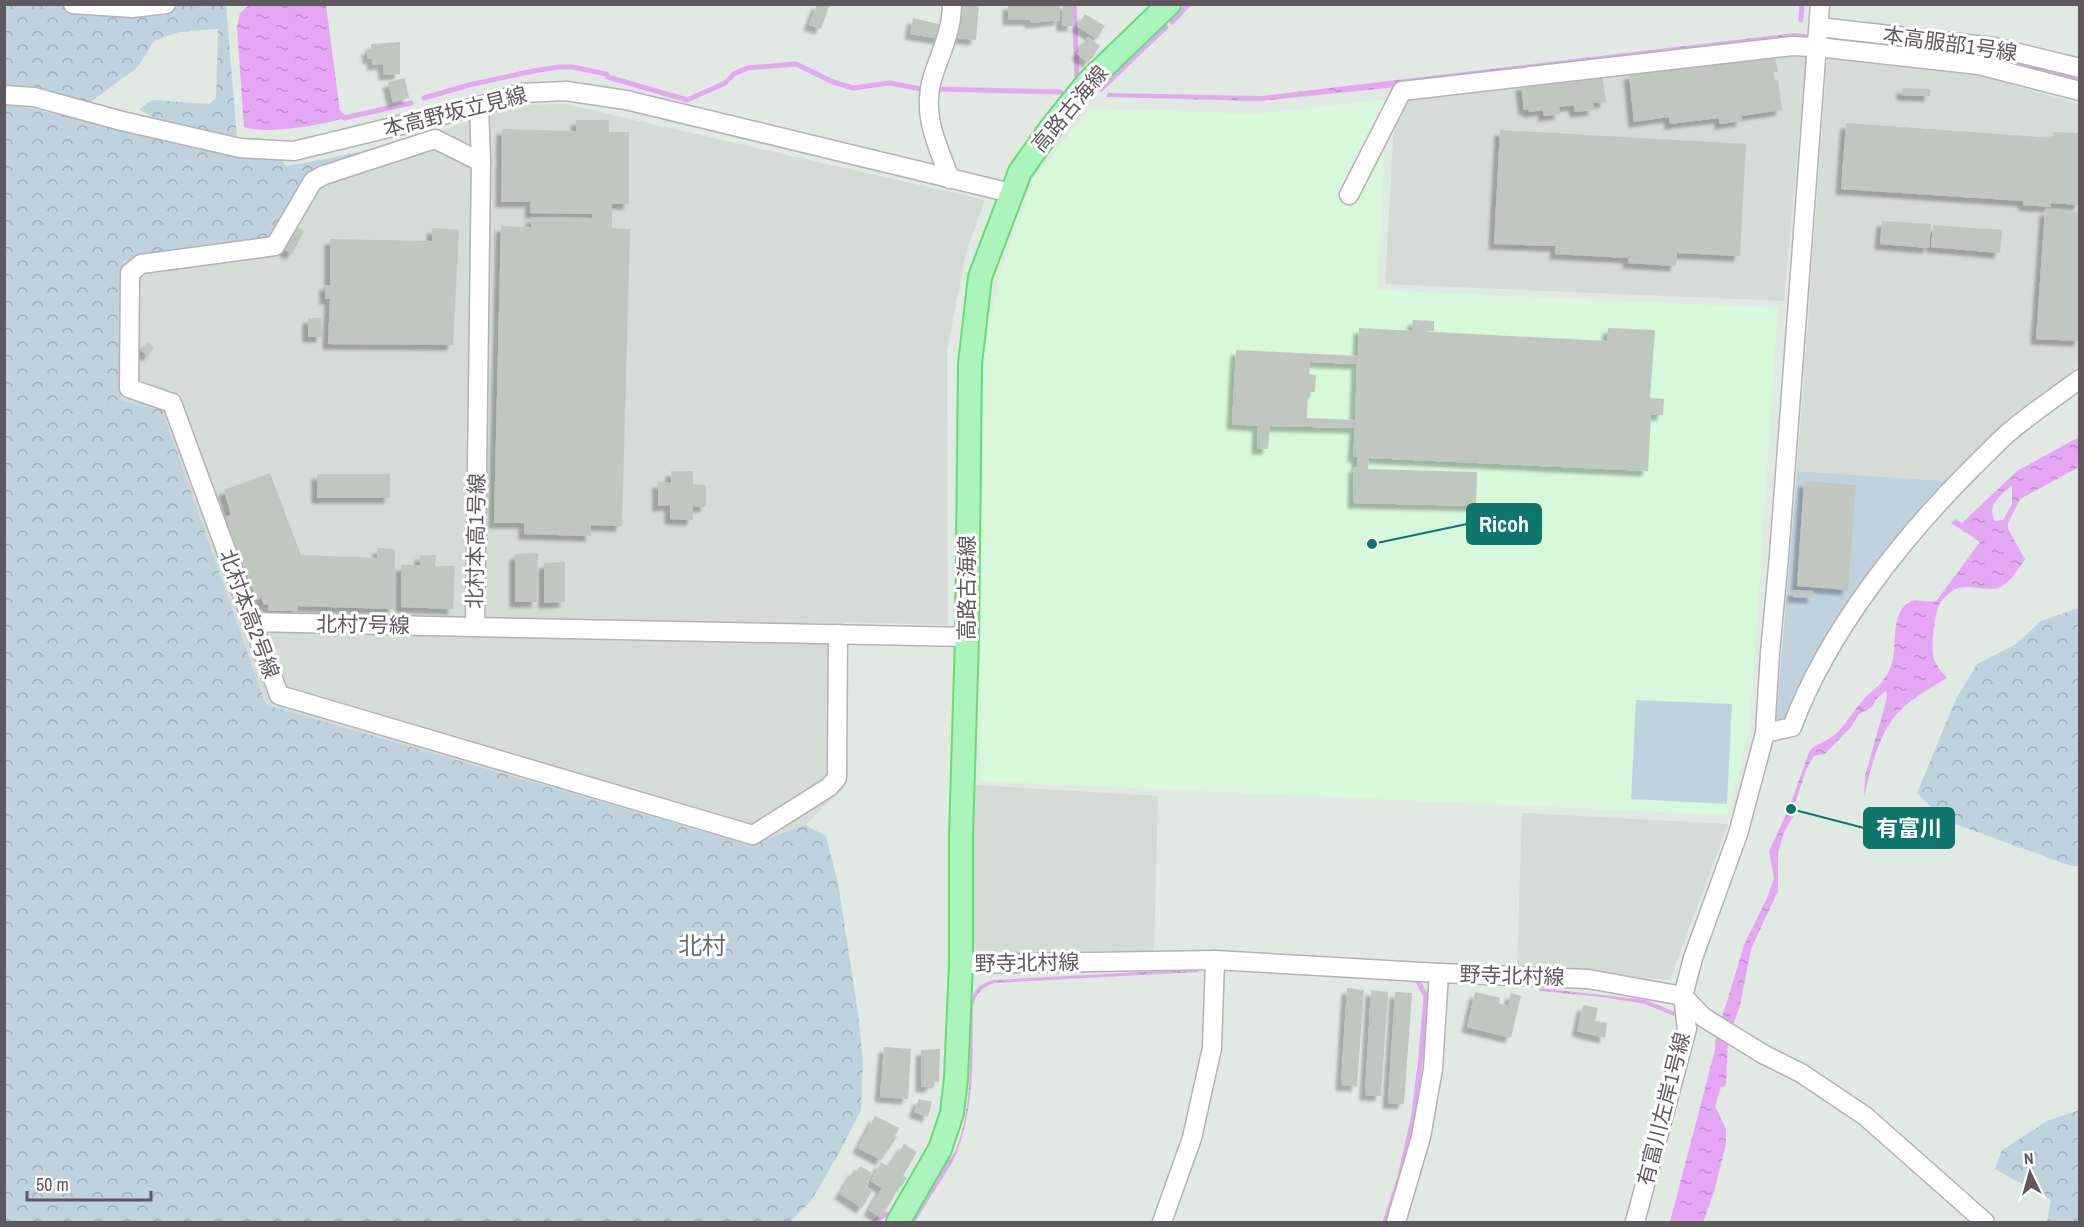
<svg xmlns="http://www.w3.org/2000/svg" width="2084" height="1227" font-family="'Archivo Narrow','Noto Sans JP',sans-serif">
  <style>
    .commercial { fill: #d7f8db }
    .industrial { fill: #d5dbd5 }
    .forest { fill: url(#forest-crowns) }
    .pitch { fill: #bfd3df }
    .water { fill: url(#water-ripples); fill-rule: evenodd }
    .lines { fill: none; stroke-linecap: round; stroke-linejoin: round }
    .stream { stroke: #e5a7f3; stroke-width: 5 }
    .building { fill: #bfc7bf; fill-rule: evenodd; filter: url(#shadow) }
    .minor-casing { stroke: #b6b1b6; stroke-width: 21 }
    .major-casing { stroke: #65de70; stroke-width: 26 }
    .minor { stroke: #fff; stroke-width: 18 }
    .major { stroke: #abf4bb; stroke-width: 22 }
    .labels { text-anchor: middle; stroke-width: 6; stroke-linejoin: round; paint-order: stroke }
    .street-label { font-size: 21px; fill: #5f595f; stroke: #fff }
    .quarter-label { font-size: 24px; fill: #706a71; stroke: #fff }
    .leader { fill: none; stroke: #0f766e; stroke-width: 2 }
    .callout-dot { fill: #0f766e; stroke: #fff; stroke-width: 2 }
    .callout { fill: #0f766e; stroke: #0f766e; stroke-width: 2 }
    .callout-label { font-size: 22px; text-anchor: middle; font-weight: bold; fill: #fff }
  </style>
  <defs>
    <pattern id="forest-crowns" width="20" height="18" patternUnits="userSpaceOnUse" patternTransform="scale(1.5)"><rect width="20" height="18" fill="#bfd3df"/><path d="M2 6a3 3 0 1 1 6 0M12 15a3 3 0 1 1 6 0" fill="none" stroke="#9eaeb8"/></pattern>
    <pattern id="water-ripples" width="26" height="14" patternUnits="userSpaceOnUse" patternTransform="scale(1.5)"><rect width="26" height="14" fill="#e5a7f3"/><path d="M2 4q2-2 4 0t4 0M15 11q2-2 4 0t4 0" fill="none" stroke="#bd8bc8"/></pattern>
    <filter id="shadow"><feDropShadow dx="-5.5" dy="5.5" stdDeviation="1.5" flood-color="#0004"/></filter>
  </defs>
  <rect width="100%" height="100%" fill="#e0eae2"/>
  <path class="commercial" d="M1387,99L1378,290L1778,308L1749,733L1727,815L980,781L984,355L1000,275L1034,178L1090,108L1257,114Z"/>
  <g class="industrial">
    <path d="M1807,50L1784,301L1385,284L1394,123L1403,98Z"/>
    <path d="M1827,59L1982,76L2079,104V365L1947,481L1797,471Z"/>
    <path d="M564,104L985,200L966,253L947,350L948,625L844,622V787L805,825L751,845L266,705L162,411L121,401L123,261L263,243L303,187L437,132L515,105Z"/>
    <path d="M975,785L1158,796L1154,953H972Z"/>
    <path d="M1522,813L1728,824L1670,980L1517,967Z"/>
  </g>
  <g class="forest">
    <path d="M5,5H63L76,7L157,10L179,5H226L237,139L163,123L139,109L152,100L209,104L216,98L218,29L179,32L154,41L138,67L88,104L5,87Z"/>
    <path d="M4,102L105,125L278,157L287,166L356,153L432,130L437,132L308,174L276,234L263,243L123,261L121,401L162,410L266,705L751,845L805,825L826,836L838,883L858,1013L863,1060L861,1110L839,1153L811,1201L790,1222H5Z"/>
    <path d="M2079,608H2080L2079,866H2071L1944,820L1917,793L1956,699L1977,664L2016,644L2041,621Z"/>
    <path d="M2079,1110V1222H2047L2051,1200L1995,1169L2002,1150L2047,1121Z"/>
  </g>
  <g class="pitch">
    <path d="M1797,471L1947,481L1853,602L1790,716L1776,720Z"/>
    <path d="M1636,700L1732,704L1727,804L1631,799Z"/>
  </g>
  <g class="water">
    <path d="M249,5H326L341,119C320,125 264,135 244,127L237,27L240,13Z"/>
    <path d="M1794,33L1963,49L2080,74L2079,86L1827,43L1260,101L1106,97L1108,93L1261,96Z"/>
    <path d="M2079,437V467L2020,499L2008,523V529L2025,559C2018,569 2007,589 1992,589C1979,590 1965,583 1952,591C1948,594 1941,601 1939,605C1935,612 1931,648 1933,655C1935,665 1941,671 1947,678C1932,687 1917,695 1904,707C1879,728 1872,766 1864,796L1865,776L1887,698L1886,691L1877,698L1872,707L1859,714L1851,727L1825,754L1814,756L1806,770L1796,801L1793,817L1784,832L1778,853V891L1751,949L1740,1005L1728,1041L1726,1083L1725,1086L1721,1087L1715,1106L1726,1129V1144L1714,1192L1703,1222H1670L1715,1050L1716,1033L1726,1005L1744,945L1767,898L1774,878L1769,851L1789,808L1809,752C1815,743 1824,743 1832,737C1846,726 1853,710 1865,698C1876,687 1881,686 1889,671C1900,652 1887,614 1910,602C1918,598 1928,604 1937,600L1980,542L1951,523L1955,519L1962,523L2017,471ZM2012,486V504L2003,520L1995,521C1986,506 2000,495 2012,486Z"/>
    <path d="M1198,969V972L995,983C982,987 976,993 973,1006C972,1059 976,1113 952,1163L949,1167H946C948,1161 954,1154 957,1147C974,1103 969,1051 970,1005C972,991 980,983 994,980Z"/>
    <path d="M1540,988L1646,1000L1675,1012L1674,1016L1645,1004L1602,997L1539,991Z"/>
  </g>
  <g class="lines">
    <g class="stream">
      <path d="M1074,4L1077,76"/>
      <path d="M1801,20L1802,4"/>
      <path d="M1172,22L1189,4"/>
      <path d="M937,89L1061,92"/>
      <path d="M1101,89L1166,27"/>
      <path d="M424,98L469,85L533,71L559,67H573L606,74L608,77L687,100L725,83L734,74L747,68L796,64L833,82L853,88L890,83L926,90"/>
      <path d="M335,109L344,118L411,103"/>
      <path d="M874,1222L886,1214"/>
      <path d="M912,1222L949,1163"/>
      <path d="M1385,1222L1400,1177L1414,1114L1421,1056L1426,996L1417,980H1413"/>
    </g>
  </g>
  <g class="building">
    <path d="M817,4H830L821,29L809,25Z"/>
    <path d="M961,4H979L976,40L958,38Z"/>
    <path d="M1008,4H1060V20L1031,23L1030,20H1008Z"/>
    <rect x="1062" y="4" width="11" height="22"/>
    <path d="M1085,14L1105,26L1097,39L1077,26Z"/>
    <path d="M913,18L943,25L940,39L910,34Z"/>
    <path d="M1088,37L1100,46L1088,63L1077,54Z"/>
    <path d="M400,42V74L384,75L383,64L373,65L372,58L368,59L367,49H371V44Z"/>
    <path d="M1775,57L1778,72H1774L1775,81L1778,80L1782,110L1741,116L1742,121L1720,124L1719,118L1670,124L1669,117L1634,122L1629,74Z"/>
    <path d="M1602,76L1606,102L1593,103L1594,110L1575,112L1574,105L1559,107L1560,114L1544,116L1543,110L1529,112L1528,109L1524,110L1521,85Z"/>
    <path d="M405,78L409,98L393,102L388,82Z"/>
    <path d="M1902,88L1930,89V96L1902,95Z"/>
    <path d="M576,120H609V132H629V204H612V228L630,229L622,526L591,525V536L524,534V523H494L501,226L531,227V217L592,218V214L530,213L531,202H501L502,129L576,131Z"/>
    <path d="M1846,123L2053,138V132L2079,133L2080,205L2051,203V207L2023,205V201L1841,189Z"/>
    <path d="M1500,130L1746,144L1740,256L1677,253L1676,266L1628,263L1629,258L1555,254L1556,246L1494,244Z"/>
    <path d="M2045,210L2080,212V341L2036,339Z"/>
    <path d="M1882,221L1931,224L1929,248L1880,244Z"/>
    <path d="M1933,225L2002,230L2000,253L1931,247Z"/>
    <path d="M296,227L304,231L292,254L284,250Z"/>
    <path d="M432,228L459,230L453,345L328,344L330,299H325V285H330V239L432,241Z"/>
    <path d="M308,318H321L322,337H308Z"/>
    <path d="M1413,320L1434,321V331L1412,330Z"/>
    <path d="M1359,328L1607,341L1608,328L1655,330L1650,398L1664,399L1663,415H1651L1648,471L1369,458L1368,469L1477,472L1476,506L1353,503L1354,467H1357V457H1353L1355,428L1270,426L1268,449H1257L1258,426L1232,424L1236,350L1358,356ZM1310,362L1357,364L1355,420L1307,418L1308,392H1315L1316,375L1309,374Z"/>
    <path d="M147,342L154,347L148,356L141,351Z"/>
    <path d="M671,471H693V484L706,485V507L693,506V520L670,519V505L658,506V482L671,483Z"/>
    <path d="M270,473L301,555L377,558L378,548L395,549L394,609L298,606V611H268L269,604L264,605L261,597L257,600L234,543L230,544L229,537L232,536L225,517L231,515L224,490Z"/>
    <rect x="317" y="474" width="73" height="24"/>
    <path d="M1804,481L1856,485L1848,590L1797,586Z"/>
    <path d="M538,553L537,602H515V554Z"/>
    <path d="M420,555H436L435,566H455L453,609L401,607V565H420Z"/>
    <path d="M565,562V602L544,603V563Z"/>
    <path d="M1793,590L1813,591V598L1793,597Z"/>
    <path d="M1347,988L1364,990L1357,1086L1341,1085Z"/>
    <path d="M1371,990L1388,992L1381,1096L1365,1095Z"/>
    <path d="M1395,992L1412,993L1404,1104L1388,1103Z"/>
    <path d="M1475,992L1500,998L1499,1003L1508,1006L1511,993L1521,996L1511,1038L1467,1027Z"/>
    <path d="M1583,1005L1598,1008L1595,1021L1607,1023L1605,1038L1577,1031Z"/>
    <path d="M884,1047L911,1049L908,1099L880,1097Z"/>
    <path d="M940,1049L939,1082L932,1083L931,1087H921V1050Z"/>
    <path d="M919,1099L932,1102L928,1117L914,1112Z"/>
    <path d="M875,1116L899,1128L895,1136L897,1137L881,1160L858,1148Z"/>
    <path d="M904,1144L917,1152L903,1176L907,1178L901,1187L900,1186L881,1218L869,1210L882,1188L871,1181L881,1162L889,1167Z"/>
    <path d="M860,1166L872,1173L867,1182L869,1183L866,1187L872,1191L862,1208L840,1194L854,1170L857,1171Z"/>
  </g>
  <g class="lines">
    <g class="minor-casing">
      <g id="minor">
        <path d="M73,4L132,8L166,4"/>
        <path d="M1819,27L1994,47L2080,68"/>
        <path d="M4,95L34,97L122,121L240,148L294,151L479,106L521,93L566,91L626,100L1011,193"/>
        <path d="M479,106L481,162L475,627L967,637"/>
        <path d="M481,162L435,139L324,175L313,181L275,246L141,264L130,273L129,388L172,403L279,695L753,835L829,787L837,778L838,634"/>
        <path d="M950,179C937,143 921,115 933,76C941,52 952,30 952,4"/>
        <path d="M1349,195L1402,91L1792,46L1817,47L1979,65L2080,91"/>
        <path d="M252,622L475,627"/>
        <path d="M1765,733L1792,727C1828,631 1902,538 1974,466C1987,454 2000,439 2014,428C2035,411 2058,395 2080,379"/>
        <path d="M961,964L1215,960L1439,973L1588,979L1683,996L1703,1017L1763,1054L1801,1073L1865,1116L1985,1222"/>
        <path d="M1162,1222L1192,1138L1212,1048L1215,960"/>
        <path d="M1396,1222L1421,1137L1433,1069L1439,973"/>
        <path d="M1635,1222L1687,1029L1683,996L1693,958L1738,834L1765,733L1770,653L1779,556L1820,4"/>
      </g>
    </g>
    <g class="major-casing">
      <path id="major" d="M898,1222L940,1149L952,1113L956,1078L961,964V836L967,637L970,364L980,277L1020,172L1051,128L1087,83L1169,4"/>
    </g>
    <use href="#minor" class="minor"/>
    <use href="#major" class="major"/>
  </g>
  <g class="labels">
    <g class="street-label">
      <text transform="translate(1950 44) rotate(8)" y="7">本高服部1号線</text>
      <text transform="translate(1070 109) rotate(-50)" y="7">高路古海線</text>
      <text transform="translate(455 112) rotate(-14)" y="7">本高野坂立見線</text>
      <text transform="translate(476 541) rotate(-89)" y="7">北村本高1号線</text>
      <text transform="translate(967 588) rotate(-90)" y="7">高路古海線</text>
      <text transform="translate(249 614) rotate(70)" y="7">北村本高2号線</text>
      <text transform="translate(363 625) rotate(1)" y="7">北村7号線</text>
      <text transform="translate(1027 963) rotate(-1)" y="7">野寺北村線</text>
      <text transform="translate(1512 976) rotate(2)" y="7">野寺北村線</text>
      <text transform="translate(1664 1109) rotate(-76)" y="7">有富川左岸1号線</text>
    </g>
    <g class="quarter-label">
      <text x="702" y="954">北村</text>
    </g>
  </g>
  <path class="leader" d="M1372 544L1467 524M1791 809L1864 828"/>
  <g class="callout-dot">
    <circle cx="1372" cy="544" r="6"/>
    <circle cx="1791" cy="809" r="6"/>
  </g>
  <g class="callout">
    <rect x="1467" y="504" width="74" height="40" rx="6"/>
    <rect x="1864" y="808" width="90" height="40" rx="6"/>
  </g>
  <g class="callout-label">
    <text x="1504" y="532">Ricoh</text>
    <text x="1909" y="836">有富川</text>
  </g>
  <rect width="2084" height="1227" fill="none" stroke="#5f595f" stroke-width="12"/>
  <g transform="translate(2030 1173) rotate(355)" stroke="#ffffff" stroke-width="4.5" paint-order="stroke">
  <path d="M0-4.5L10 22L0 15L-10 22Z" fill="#5f595f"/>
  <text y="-9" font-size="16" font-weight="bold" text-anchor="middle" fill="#5f595f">N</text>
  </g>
  <path d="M27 1191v9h124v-9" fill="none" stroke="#5f595f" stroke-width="3"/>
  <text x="36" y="1191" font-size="18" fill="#5f595f" stroke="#ffffff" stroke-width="4.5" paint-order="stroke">50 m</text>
</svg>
